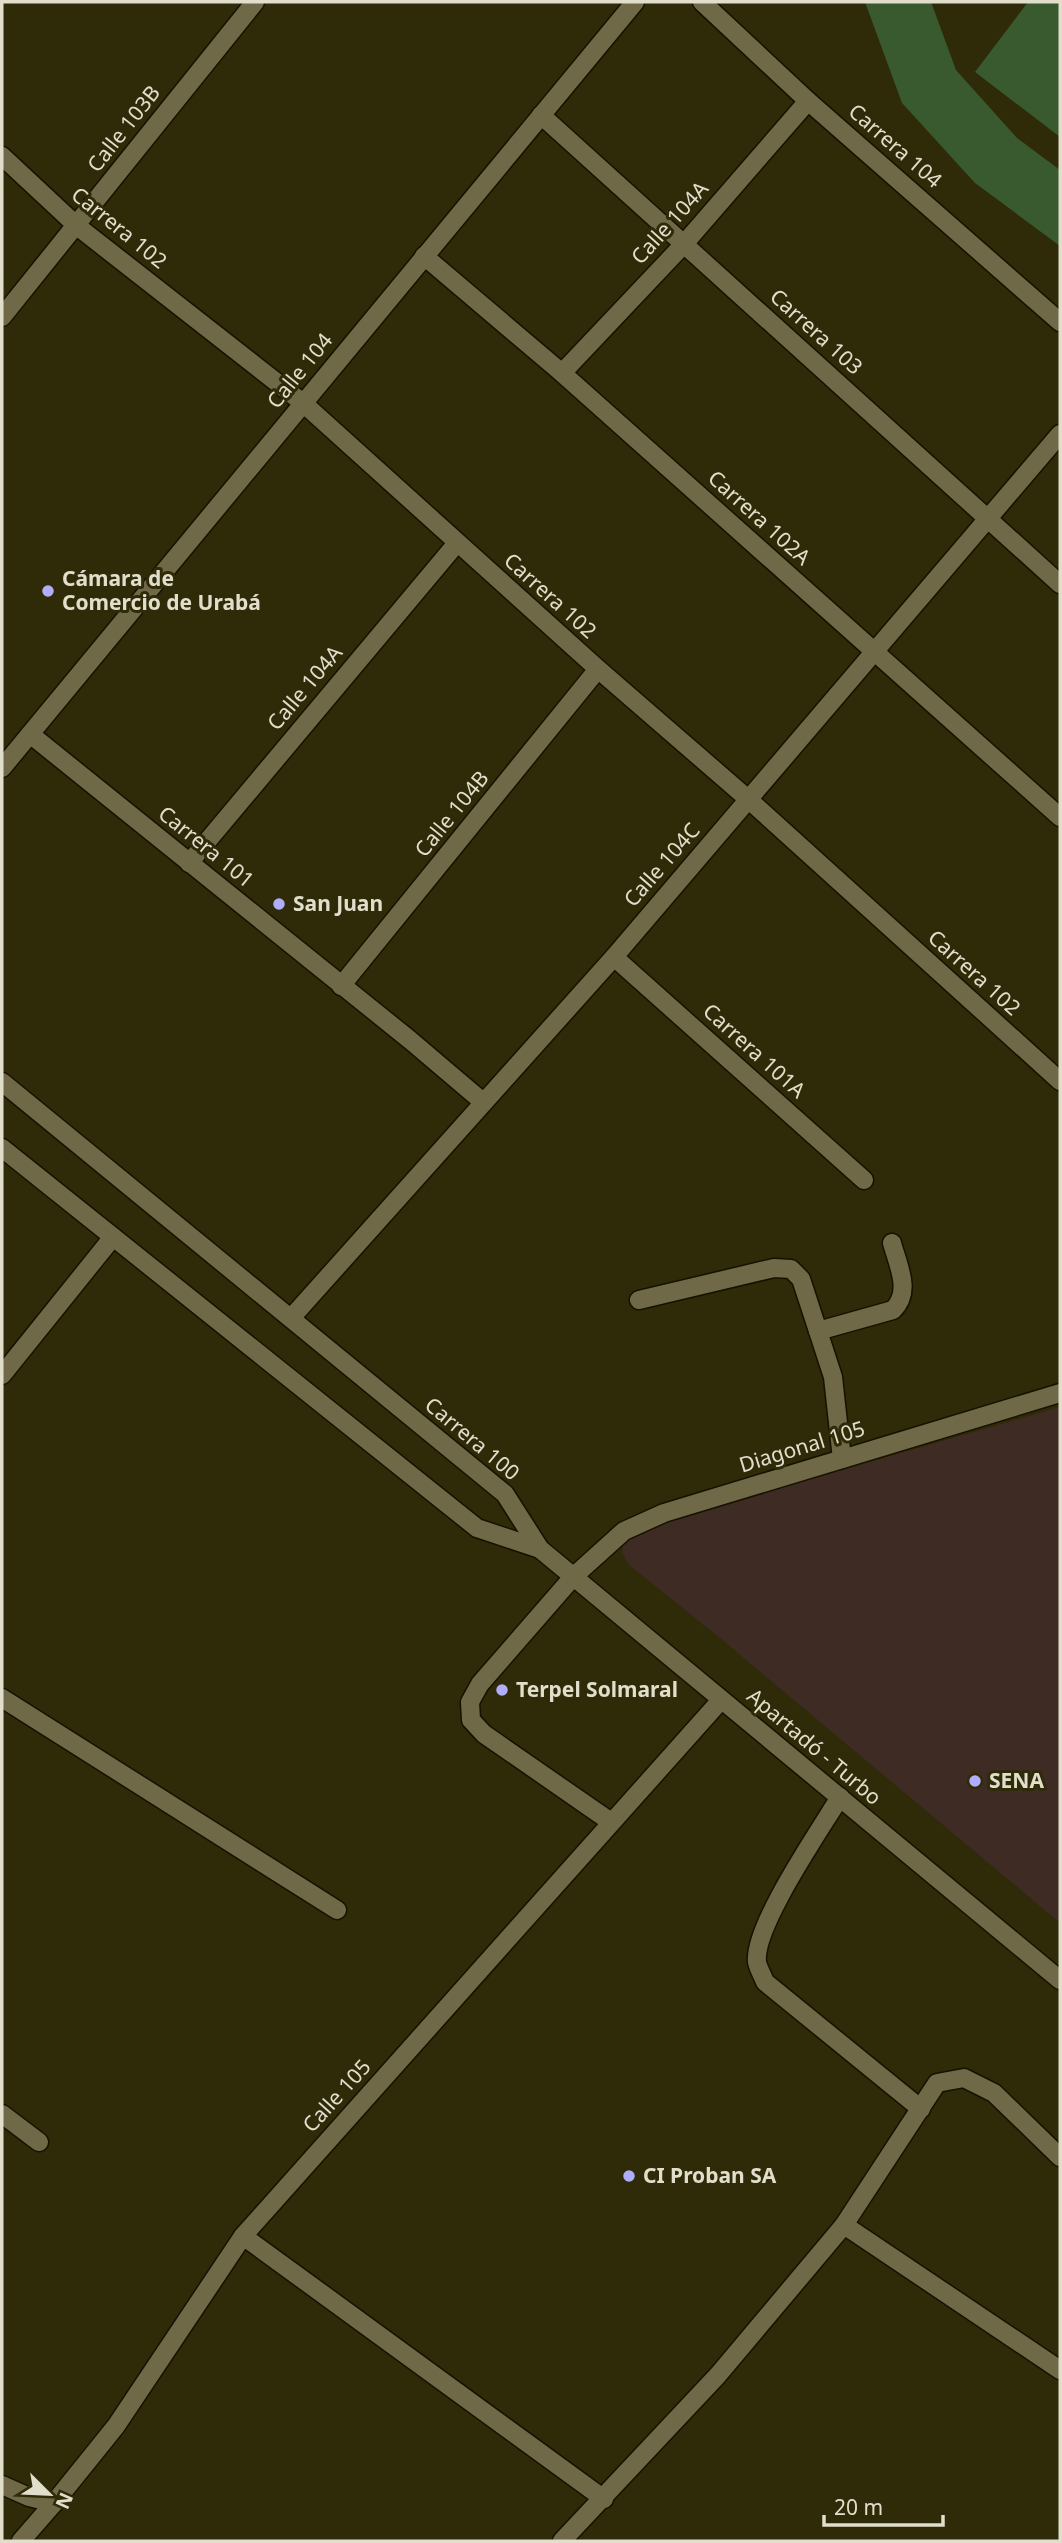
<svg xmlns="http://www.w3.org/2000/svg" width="1062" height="2543" font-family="'Noto Sans',sans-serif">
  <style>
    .education { fill: #3e2c24 }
    .green { fill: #39592f }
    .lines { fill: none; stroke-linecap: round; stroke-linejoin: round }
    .service-casing { stroke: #161200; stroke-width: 21 }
    .minor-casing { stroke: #161200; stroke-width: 21 }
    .secondary-casing { stroke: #161200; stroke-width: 21 }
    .service { stroke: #6f6947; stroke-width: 18 }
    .minor { stroke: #6f6947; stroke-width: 18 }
    .secondary { stroke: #6f6947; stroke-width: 18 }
    .poi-dot { fill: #b0aefa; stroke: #2f2a08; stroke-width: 2.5 }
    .labels { text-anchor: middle; stroke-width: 6; stroke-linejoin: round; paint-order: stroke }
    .street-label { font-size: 21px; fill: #e1decc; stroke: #2f2a08 }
    .poi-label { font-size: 21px; font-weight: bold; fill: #e1decc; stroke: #2f2a08; text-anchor: start }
  </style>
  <rect width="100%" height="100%" fill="#2f2a08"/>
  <path class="education" d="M1060,1407V1923L720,1638L629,1565L622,1552L625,1539L641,1528Z"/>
  <g class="green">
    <path d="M865,2H931L956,70L1017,138L1060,170V246L975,183L902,103Z"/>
    <path d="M1028,2H1060V137L975,72Z"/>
  </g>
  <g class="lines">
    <g class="service-casing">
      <g id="service">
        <path d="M562,373L684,244L808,101"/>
        <path d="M189,863L457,543"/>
        <path d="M614,957L864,1180"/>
        <path d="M341,986L598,669"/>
        <path d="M639,1300L774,1268L791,1269L801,1279L833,1377L842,1459"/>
        <path d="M818,1331L893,1310C912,1292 898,1265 892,1243"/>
        <path d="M2,1375L113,1237"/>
        <path d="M573,1577L480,1684L470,1702L471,1720L484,1734L611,1822"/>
        <path d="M2,1698L337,1910"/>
        <path d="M840,1797C820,1830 753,1927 757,1962C758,1968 763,1976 765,1982L921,2109"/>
        <path d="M2,2114L39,2142"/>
        <path d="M844,2225L1060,2370"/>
        <path d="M243,2236L604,2499"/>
        <path d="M562,2541L718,2375L844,2225L937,2083L964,2078L994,2093L1060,2157"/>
      </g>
    </g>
    <g class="minor-casing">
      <g id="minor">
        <path d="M702,2L808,101L1060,322"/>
        <path d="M541,115L1060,584"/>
        <path d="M2,156L77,226L303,403L598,669L748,799L1060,1081"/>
        <path d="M424,256L562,373L1060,817"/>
        <path d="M2,317L255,2"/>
        <path d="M30,734L410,1040L483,1102"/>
        <path d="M2,768L635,2"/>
        <path d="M291,1318L614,957L1060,434"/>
        <path d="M573,1577L624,1531L664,1513L1060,1393"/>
        <path d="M2,2485L29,2497L54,2503L116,2426L243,2236L721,1700"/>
        <path d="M21,2541L54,2503"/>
      </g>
    </g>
    <g class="secondary-casing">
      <g id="secondary">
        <path d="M2,1082L505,1494L540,1549L1060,1980"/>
        <path d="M2,1148L477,1528L540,1549"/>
      </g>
    </g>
    <use href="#service" class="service"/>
    <use href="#minor" class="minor"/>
    <use href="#secondary" class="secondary"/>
  </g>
  <g class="poi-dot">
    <circle cx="48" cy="591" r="7"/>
    <circle cx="279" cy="904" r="7"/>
    <circle cx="502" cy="1690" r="7"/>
    <circle cx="975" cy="1781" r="7"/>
    <circle cx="629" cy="2176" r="7"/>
  </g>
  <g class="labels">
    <g class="street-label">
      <text transform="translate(124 129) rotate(-52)" y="7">Calle 103B</text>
      <text transform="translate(895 146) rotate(41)" y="7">Carrera 104</text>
      <text transform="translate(670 223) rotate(-48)" y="7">Calle 104A</text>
      <text transform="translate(119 228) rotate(39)" y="7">Carrera 102</text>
      <text transform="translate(816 332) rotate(42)" y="7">Carrera 103</text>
      <text transform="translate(300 371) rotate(-51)" y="7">Calle 104</text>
      <text transform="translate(759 518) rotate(42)" y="7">Carrera 102A</text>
      <text transform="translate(550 596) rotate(42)" y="7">Carrera 102</text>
      <text transform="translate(305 688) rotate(-50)" y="7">Calle 104A</text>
      <text transform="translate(452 814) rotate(-51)" y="7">Calle 104B</text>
      <text transform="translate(206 847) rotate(39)" y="7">Carrera 101</text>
      <text transform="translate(662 865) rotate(-49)" y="7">Calle 104C</text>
      <text transform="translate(974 973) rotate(42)" y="7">Carrera 102</text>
      <text transform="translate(754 1051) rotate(42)" y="7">Carrera 101A</text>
      <text transform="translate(472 1439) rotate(40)" y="7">Carrera 100</text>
      <text transform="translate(802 1447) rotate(-17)" y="7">Diagonal 105</text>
      <text transform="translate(814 1747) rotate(40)" y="7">Apartadó - Turbo</text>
      <text transform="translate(337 2096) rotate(-48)" y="7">Calle 105</text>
    </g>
    <g class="poi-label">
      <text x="62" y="586">Cámara de<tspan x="62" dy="24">Comercio de Urabá</tspan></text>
      <text x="293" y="911">San Juan</text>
      <text x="516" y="1697">Terpel Solmaral</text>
      <text x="989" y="1788">SENA</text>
      <text x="643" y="2183">CI Proban SA</text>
    </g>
  </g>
  <rect width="1062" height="2543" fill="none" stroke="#e1decc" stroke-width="7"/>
  <g transform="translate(49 2494) rotate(114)" stroke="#2f2a08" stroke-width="5" paint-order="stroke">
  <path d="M0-5L12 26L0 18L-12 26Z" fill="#e1decc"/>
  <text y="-10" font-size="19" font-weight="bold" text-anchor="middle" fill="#e1decc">N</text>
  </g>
  <path d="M824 2515v10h119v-10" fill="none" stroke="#e1decc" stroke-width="3.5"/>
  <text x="834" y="2515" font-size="21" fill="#e1decc" stroke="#2f2a08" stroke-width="5" paint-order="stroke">20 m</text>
</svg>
